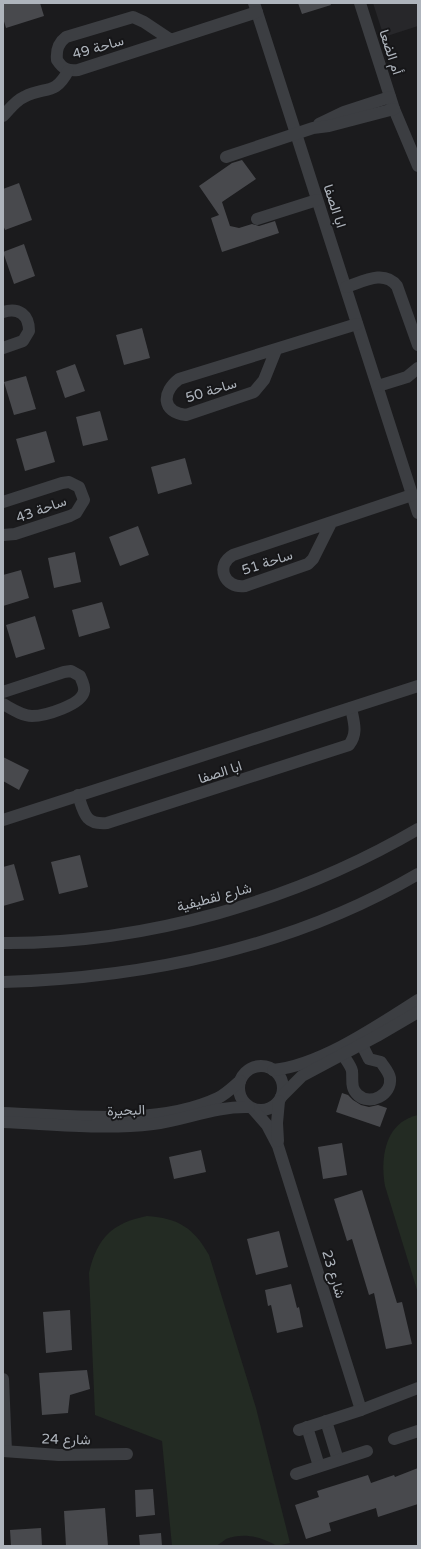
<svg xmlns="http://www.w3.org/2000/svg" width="421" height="1549" font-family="'Varela Round',Vazirmatn,sans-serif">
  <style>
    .built { fill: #27272a }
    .green { fill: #232b23 }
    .building { fill: #48494d }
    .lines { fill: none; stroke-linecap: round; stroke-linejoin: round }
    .minor { stroke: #3c3e42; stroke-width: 12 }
    .labels { text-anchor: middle; stroke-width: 4; stroke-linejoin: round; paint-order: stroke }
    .street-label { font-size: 14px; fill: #aeb4bc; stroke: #161618 }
  </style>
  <rect width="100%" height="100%" fill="#1b1b1d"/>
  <path class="built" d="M373,3H418V26L384,37Z"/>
  <g class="green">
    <path d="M418,1115V1293L385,1186C380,1158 385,1122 418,1115Z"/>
    <path d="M147,1216C178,1218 194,1228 209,1255L256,1408L290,1543L277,1546C262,1537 244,1532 226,1539C223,1541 220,1544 216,1546C208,1548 181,1546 172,1546L162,1441L95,1415L89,1273C97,1238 112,1223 147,1216Z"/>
  </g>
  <g class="building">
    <path d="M3,3H40L44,16L6,28L3,18Z"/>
    <path d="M298,3H330L331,5L302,14Z"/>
    <path d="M242,160L256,179L222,202L230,226L239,228L252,224L259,226L275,221L279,233L222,252L211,218L219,215L199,186L232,163Z"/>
    <path d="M19,183L32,220L5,230L3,225V189Z"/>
    <path d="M24,244L35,276L14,284L3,252Z"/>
    <path d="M142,328L150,358L124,365L116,335Z"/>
    <path d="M75,364L85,391L65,398L56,371Z"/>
    <path d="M26,376L36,409L14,415L4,382Z"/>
    <path d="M100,411L108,440L83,446L76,417Z"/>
    <path d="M46,431L55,462L25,471L16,439Z"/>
    <path d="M185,458L192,484L158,494L151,467Z"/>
    <path d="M138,526L149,555L120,566L109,537Z"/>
    <path d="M75,552L81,582L54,588L48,558Z"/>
    <path d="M21,570L29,598L3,606V575Z"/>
    <path d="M102,602L110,628L79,637L72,610Z"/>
    <path d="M35,616L45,649L16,658L6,625Z"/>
    <path d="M3,757L29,770L19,790L3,781Z"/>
    <path d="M80,855L88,887L59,894L51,862Z"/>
    <path d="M14,864L24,900L3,906V867Z"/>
    <path d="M342,1093L348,1095L353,1100L361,1105L369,1107L378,1105L387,1108L380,1127L336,1112Z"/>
    <path d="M342,1143L347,1175L323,1179L318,1147Z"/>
    <path d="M201,1150L206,1172L174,1179L169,1157Z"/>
    <path d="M362,1190L397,1303L402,1302L412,1344L386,1349L374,1293L369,1295L352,1239L347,1241L334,1199Z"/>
    <path d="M279,1231L288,1267L256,1275L247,1239Z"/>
    <path d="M291,1284L297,1308L299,1307L303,1327L277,1333L271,1305L268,1306L265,1290Z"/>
    <path d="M70,1310L72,1350L46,1353L43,1312Z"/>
    <path d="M87,1370L90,1389L70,1395L68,1413L42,1415L39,1373Z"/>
    <path d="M418,1468V1504L378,1517L376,1508L329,1523L331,1531L306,1539L295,1505L319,1497L317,1491L368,1475L371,1483L394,1475L395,1477Z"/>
    <path d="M153,1489L155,1515L136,1517L135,1490Z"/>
    <path d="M105,1508L108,1546H66L64,1511Z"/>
    <path d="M41,1528L42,1546H11L10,1530Z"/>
    <path d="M161,1533L162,1546H140L139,1535Z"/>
  </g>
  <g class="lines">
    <g class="minor">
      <path d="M254,3L418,513"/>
      <path d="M360,3L394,109L418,166"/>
      <path d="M171,40L144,22L133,17L66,37C58,43 56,50 57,60C63,69 67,71 78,70L257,12"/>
      <path d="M3,116C10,109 15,101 24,97C45,86 55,96 68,71"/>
      <path d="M319,124L344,112L390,97"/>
      <path d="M226,157L313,128L329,126L394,109"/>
      <path d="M257,219L317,200"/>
      <path d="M346,287C362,282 384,269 397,286L418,345"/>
      <path d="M3,312C19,307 29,315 29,331L23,341L3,348"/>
      <path d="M276,350L264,380L254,392L186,415C161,412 162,392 179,379L357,324"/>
      <path d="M378,386L407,377L418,368"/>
      <path d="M3,502L62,483L69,482L79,487L84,500L76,513L70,516L15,534L3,535"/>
      <path d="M331,523L313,559L308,564L245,586C224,589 215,565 233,555L412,495"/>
      <path d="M3,692L64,672L71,671L80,676C82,681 85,686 84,691C82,705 45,716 32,716C22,716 12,709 3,704"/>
      <path d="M78,795C84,813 85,825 107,823L349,745C358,733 354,723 351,708"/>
      <path d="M3,820L418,686"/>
      <path d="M3,943C145,944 295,901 418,829"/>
      <path d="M3,982C146,978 293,947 418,874"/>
      <path d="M343,1055C346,1060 351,1066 352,1071C353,1080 350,1088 358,1095C370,1106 392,1095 390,1078C389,1072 384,1067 381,1062L369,1059L362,1045"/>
      <circle cx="261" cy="1088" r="22"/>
      <path d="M273,1070C321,1065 377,1026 418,1000"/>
      <path d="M281,1097L302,1076L377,1036L418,1012"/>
      <path d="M253,1109L267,1125L278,1146L361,1410"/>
      <path d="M3,1113C69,1115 157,1127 218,1098C226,1094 233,1087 240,1081"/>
      <path d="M3,1122C52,1124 104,1130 153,1124C185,1120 215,1106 249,1107"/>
      <path d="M278,1141L277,1123L279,1101"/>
      <path d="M3,1379L6,1451"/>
      <path d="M326,1421L338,1460"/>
      <path d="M307,1427L319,1466"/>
      <path d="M299,1430L361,1410L418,1388"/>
      <path d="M394,1439L418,1431"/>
      <path d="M3,1451L59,1455L127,1454"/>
      <path d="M296,1474L367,1451"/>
    </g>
  </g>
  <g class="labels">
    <g class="street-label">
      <text transform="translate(98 47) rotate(-16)" y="5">ساحة 49</text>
      <text transform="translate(391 52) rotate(72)" y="5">أم الضعا</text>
      <text transform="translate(335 206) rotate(72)" y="5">ابا الصفا</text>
      <text transform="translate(211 390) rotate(-17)" y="5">ساحة 50</text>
      <text transform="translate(41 509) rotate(-20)" y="5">ساحة 43</text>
      <text transform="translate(267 562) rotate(-18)" y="5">ساحة 51</text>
      <text transform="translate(220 772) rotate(-18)" y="5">ابا الصفا</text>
      <text transform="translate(214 897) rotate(-15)" y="5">شارع لقطيفية</text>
      <text transform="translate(126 1110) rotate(-2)" y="5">البحيرة</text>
      <text transform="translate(334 1274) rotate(73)" y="5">شارع 23</text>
      <text transform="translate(66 1439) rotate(1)" y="5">شارع 24</text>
    </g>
  </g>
  <rect width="421" height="1549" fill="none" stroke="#aeb4bc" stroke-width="8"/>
</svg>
